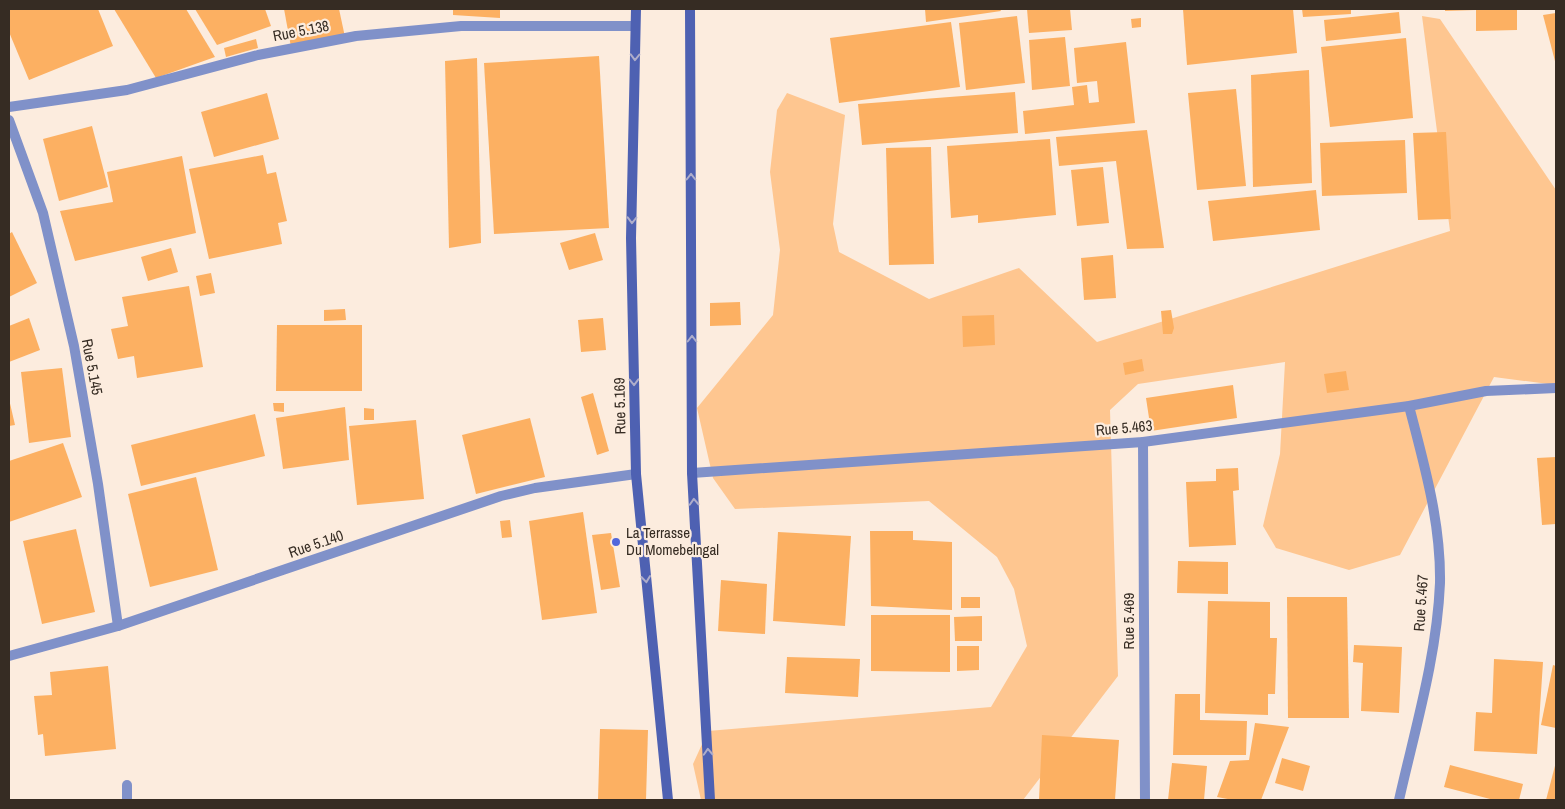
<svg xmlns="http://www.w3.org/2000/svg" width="1565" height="809" font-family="'Archivo Narrow',sans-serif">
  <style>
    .green { fill: #fec690 }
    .building { fill: #fcb062 }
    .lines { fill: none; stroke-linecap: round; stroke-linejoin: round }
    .street { stroke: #8091c9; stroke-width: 10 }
    .secondary { stroke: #4e61b2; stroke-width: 10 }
    .oneway { stroke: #aeadca }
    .poi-dot { fill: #5166dc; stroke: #fcecde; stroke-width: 2 }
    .labels { text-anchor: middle; stroke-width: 4.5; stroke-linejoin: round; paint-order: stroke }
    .street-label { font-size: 15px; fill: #362c23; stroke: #fcecde }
    .poi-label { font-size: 15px; fill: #362c23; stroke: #fcecde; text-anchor: start }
  </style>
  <rect width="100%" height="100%" fill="#fcecde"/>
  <path class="green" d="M1422,16L1440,19L1556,190V385L1494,377L1400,555L1349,570L1276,548L1263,526L1280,454L1285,362L1138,384L1110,410L1118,676L1023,800H701L693,764L708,731L991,707L1027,646L1014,589L997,557L929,501L735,509L713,478L697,408L773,315L780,250L770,172L777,110L787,93L845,115L833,224L839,252L929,299L1019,268L1097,342L1450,231Z"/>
  <g class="building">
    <path d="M9,9H98L113,46L29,80L9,32Z"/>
    <path d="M114,9H186L215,57L156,78Z"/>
    <path d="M195,9H265L271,26L217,45Z"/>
    <path d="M284,9H339L345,37L291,47Z"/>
    <path d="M453,9H500V18L453,15Z"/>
    <path d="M925,9H1000L1001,11L926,22Z"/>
    <path d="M1027,9H1070L1072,30L1029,33Z"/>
    <path d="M1183,9H1293L1297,53L1187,65Z"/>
    <path d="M1302,9H1351V14L1303,17Z"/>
    <path d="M1445,9H1517V30L1476,31V10L1445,11Z"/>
    <path d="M1399,12L1401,33L1326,41L1324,20Z"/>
    <path d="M1556,13V65L1543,15Z"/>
    <path d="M1017,16L1025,83L966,90L959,23Z"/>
    <path d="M1141,18V27L1132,28L1131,19Z"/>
    <path d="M951,22L960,87L839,103L830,38Z"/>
    <path d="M1065,37L1070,86L1032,90L1029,40Z"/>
    <path d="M1406,38L1413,118L1330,127L1321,47Z"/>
    <path d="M256,39L258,48L226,57L224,48Z"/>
    <path d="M1126,42L1135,123L1025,134L1023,111L1074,105L1072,87L1087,85L1089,103L1099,102L1097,81L1077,83L1074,48Z"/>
    <path d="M599,56L609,228L494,234L484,63Z"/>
    <path d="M477,58L481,243L449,248L445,61Z"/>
    <path d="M1309,70L1312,183L1253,187L1251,75Z"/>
    <path d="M1236,89L1246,186L1197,190L1188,93Z"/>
    <path d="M1015,92L1018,133L862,145L858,104Z"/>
    <path d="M267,93L279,139L214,157L201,112Z"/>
    <path d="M92,126L108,187L59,201L43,139Z"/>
    <path d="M1147,130L1164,248L1127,249L1116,161L1059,166L1056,137Z"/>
    <path d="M1446,132L1451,219L1418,220L1413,133Z"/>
    <path d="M1050,139L1056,215L978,223V215L951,218L947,146Z"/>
    <path d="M1405,140L1407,193L1322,196L1320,143Z"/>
    <path d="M931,147L934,264L889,265L886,148Z"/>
    <path d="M263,155L267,174L276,172L287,221L278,223L282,244L209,259L189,169Z"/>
    <path d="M182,156L196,233L75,261L60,211L113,202L107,172Z"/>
    <path d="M1103,167L1109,223L1077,226L1071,170Z"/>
    <path d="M1316,190L1320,230L1213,241L1208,201Z"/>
    <path d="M12,232L37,283L9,297V234Z"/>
    <path d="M595,233L603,260L569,270L560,243Z"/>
    <path d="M171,248L178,272L148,281L141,257Z"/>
    <path d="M1113,255L1116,298L1084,300L1081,258Z"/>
    <path d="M211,273L215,293L200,296L196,276Z"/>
    <path d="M189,286L203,367L137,378L134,356L118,359L111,329L128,326L122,297Z"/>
    <path d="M740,302L741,325L710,326V303Z"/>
    <path d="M345,309L346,320L324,321V310Z"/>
    <path d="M1171,310L1174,328L1172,334H1163L1161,311Z"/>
    <path d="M994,315L995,345L963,347L962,316Z"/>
    <path d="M29,318L40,350L9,362V326Z"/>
    <path d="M603,318L606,350L581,352L578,320Z"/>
    <path d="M277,325H362V391H276Z"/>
    <path d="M1142,359L1144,371L1125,375L1123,363Z"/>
    <path d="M62,368L71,437L29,443L21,372Z"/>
    <path d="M1346,371L1349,390L1327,393L1324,374Z"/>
    <path d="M1233,385L1237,418L1151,431L1146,398Z"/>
    <path d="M593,393L609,451L597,455L581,397Z"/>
    <path d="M9,399L15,425L9,426Z"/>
    <path d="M273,403H284V412L274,411Z"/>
    <path d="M345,407L349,460L283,469L276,418Z"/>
    <path d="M364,408L374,409V420H364Z"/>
    <path d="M255,414L265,456L141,486L131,445Z"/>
    <path d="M530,418L545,477L476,494L462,435Z"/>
    <path d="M416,420L424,499L357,505L349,426Z"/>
    <path d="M63,443L82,497L9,522V461Z"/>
    <path d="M1556,457V524L1542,525L1537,458Z"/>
    <path d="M1238,468L1239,490L1233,491L1236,545L1189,547L1186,482L1216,481V469Z"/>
    <path d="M196,477L218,570L150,587L128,494Z"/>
    <path d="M583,512L597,613L542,620L529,521Z"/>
    <path d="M510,520L512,537L502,538L500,521Z"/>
    <path d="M76,529L95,612L42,624L23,541Z"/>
    <path d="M870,531H913V540L952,542V610L871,606Z"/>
    <path d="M778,532L851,536L845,626L773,621Z"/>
    <path d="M611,533L620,587L601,590L592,535Z"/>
    <path d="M1178,561L1228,562V594L1177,593Z"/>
    <path d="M721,580L767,584L765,634L718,631Z"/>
    <rect x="961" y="597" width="19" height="11"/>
    <path d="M1287,597H1347L1349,718H1288Z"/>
    <path d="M1208,601L1270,602V638H1277L1275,694H1268V715L1205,713Z"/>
    <path d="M871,615H950V672L871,671Z"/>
    <path d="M982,616V641H955L954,617Z"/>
    <path d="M1354,645L1402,647L1399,713L1361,711L1363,663L1353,662Z"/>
    <path d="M957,646H979V670L957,671Z"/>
    <path d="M787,657L860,659L858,697L785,693Z"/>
    <path d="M1494,659L1543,662L1537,754L1474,751L1476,712L1492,713Z"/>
    <path d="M1553,665L1556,666V728L1541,725Z"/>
    <path d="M108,666L116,749L45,756L43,734L38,735L34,696L52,695L50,672Z"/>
    <path d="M1175,694H1200V720L1247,721L1246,755H1173Z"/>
    <path d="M1255,723L1289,727L1261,800H1233L1217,797L1230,761L1249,760Z"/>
    <path d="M600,729L648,730L646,800H598Z"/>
    <path d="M1042,735L1119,740L1115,800H1039Z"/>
    <path d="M1282,758L1310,766L1303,791L1275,783Z"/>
    <path d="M1556,762V800H1546Z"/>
    <path d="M1172,763L1207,766L1204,800H1168Z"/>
    <path d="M1450,765L1523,784L1519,800H1494L1444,787Z"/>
  </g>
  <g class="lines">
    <g class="street">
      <path d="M9,107L127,90L258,55L356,36L461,26H635"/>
      <path d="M9,120L43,213L74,346L98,484L118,626"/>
      <path d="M1143,442L1145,800"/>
      <path d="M692,473L1143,442L1409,406L1486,391L1556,388"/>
      <path d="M9,656L118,626L501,496L535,488L636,474"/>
      <path d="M127,800V785"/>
      <path d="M1399,800C1415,729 1437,656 1440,583C1441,522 1424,464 1409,406"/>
    </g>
    <g class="secondary">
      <path d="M636,9L631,238L636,474L668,800"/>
      <path d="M690,9L692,473L710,800"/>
    </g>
  </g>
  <defs><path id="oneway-chevron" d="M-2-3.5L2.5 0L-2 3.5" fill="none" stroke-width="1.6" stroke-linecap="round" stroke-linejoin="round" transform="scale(1.25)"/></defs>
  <g class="oneway">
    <use href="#oneway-chevron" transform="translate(635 57) rotate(91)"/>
    <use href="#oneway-chevron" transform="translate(691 177) rotate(-90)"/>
    <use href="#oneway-chevron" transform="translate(632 220) rotate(91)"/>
    <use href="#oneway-chevron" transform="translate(692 339) rotate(-90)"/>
    <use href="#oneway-chevron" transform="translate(634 382) rotate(89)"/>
    <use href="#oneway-chevron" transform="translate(694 502) rotate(-93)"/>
    <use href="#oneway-chevron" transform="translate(646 579) rotate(84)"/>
    <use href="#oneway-chevron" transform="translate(708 752) rotate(-93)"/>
  </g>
  <circle class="poi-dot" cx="616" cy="542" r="5"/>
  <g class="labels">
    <g class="street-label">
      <text transform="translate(301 31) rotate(-11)" y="5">Rue 5.138</text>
      <text transform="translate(92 367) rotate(79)" y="5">Rue 5.145</text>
      <text transform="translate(620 406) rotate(-91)" y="5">Rue 5.169</text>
      <text transform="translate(1124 428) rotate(-5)" y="5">Rue 5.463</text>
      <text transform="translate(316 544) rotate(-19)" y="5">Rue 5.140</text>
      <text transform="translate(1421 603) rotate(-86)" y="5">Rue 5.467</text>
      <text transform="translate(1129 621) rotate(-90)" y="5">Rue 5.469</text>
    </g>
    <g class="poi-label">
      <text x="626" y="538">La Terrasse<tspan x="626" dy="17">Du Momebelngal</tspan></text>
    </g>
  </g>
  <rect width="1565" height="809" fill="none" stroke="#362c23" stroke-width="20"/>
</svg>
